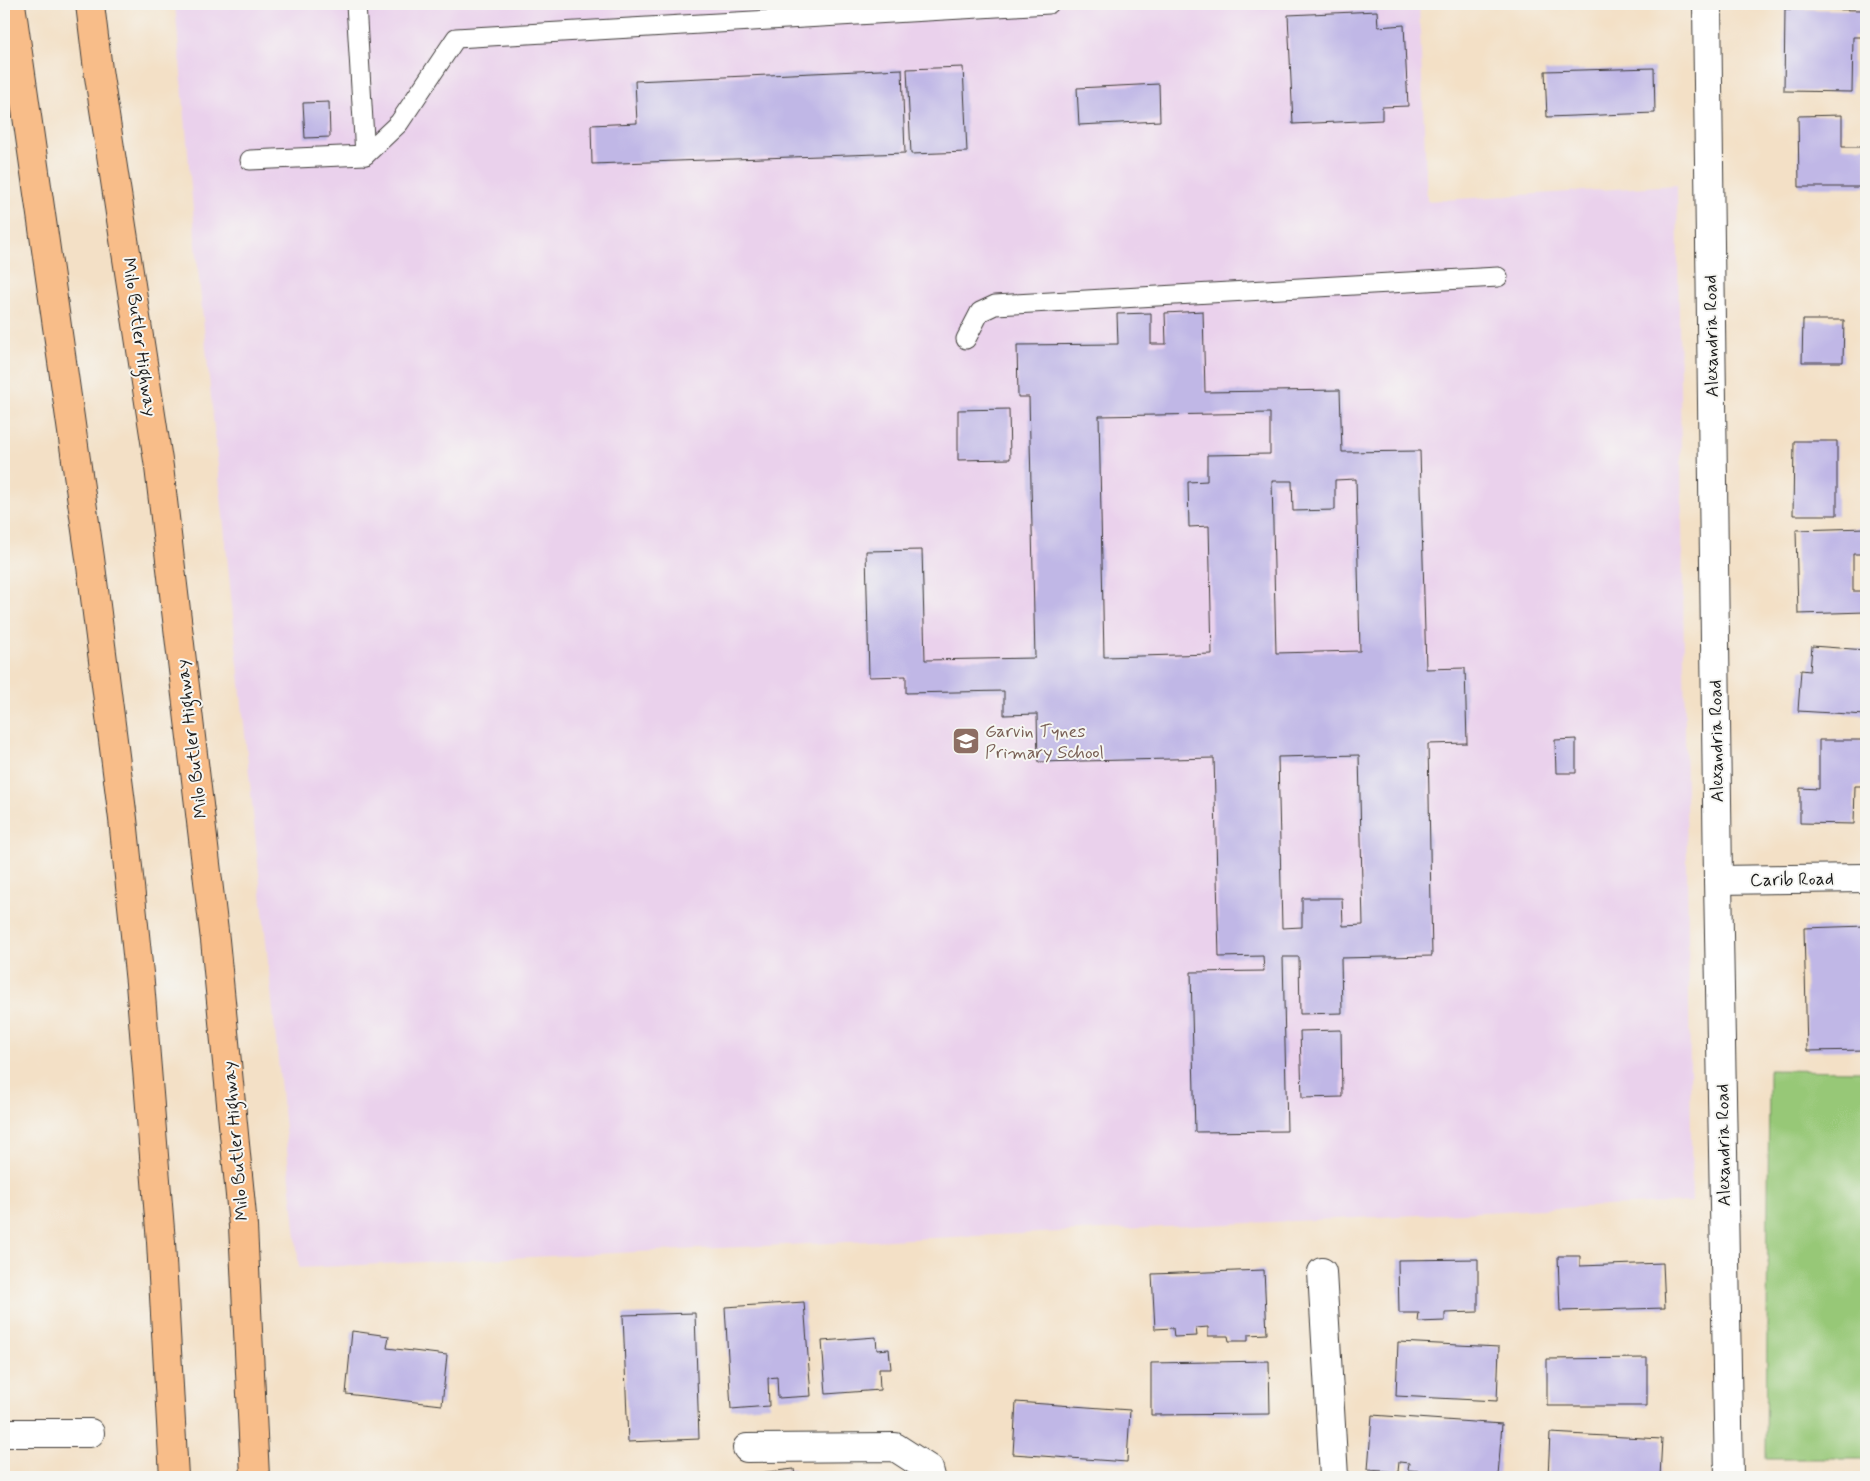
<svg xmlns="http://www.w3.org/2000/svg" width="1870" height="1481" font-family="Mynerve,sans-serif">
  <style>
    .built { fill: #ead1ec }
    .green { fill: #97c877; stroke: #5a724a }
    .building { fill: #c0b7e6; fill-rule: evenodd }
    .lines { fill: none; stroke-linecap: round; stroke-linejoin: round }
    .lane-casing { stroke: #3c3936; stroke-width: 21 }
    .street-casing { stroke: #3c3936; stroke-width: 30 }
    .primary-casing { stroke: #3c3936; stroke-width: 30 }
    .lane { stroke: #fff; stroke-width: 19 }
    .street { stroke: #fff; stroke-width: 28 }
    .primary { stroke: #f8bd89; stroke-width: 28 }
    .labels { text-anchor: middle; stroke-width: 4; stroke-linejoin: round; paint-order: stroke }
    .street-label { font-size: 18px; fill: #1c1c1c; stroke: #f6f6f2 }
    .education-label { font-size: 18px; fill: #785e54; stroke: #f6f6f2; text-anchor: start }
  </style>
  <rect width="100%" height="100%" fill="#f6f6f2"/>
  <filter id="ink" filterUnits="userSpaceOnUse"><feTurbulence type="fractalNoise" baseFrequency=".02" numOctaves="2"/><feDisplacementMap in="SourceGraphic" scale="10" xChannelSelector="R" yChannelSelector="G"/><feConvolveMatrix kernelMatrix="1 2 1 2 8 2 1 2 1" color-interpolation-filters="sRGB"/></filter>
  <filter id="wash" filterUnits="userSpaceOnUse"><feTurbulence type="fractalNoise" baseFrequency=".0096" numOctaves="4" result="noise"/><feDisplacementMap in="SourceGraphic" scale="20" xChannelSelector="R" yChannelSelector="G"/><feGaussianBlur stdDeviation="1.12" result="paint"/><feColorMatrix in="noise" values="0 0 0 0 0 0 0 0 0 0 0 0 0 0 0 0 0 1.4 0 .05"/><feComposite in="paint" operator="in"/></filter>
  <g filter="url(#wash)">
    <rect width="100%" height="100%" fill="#f3e0c6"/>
    <path class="built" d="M175,4H1419L1427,201L1677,185L1692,1202L299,1268L199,279Z"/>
    <path class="green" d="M1769,1070L1866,1071V1459H1766Z"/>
    <g id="blocks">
      <g class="building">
        <path d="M1785,9L1866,10V37H1853L1852,92L1784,91Z"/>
        <path d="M1377,11L1378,27L1404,25L1408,106L1382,107V120L1293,124L1288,15Z"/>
        <path d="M963,67L967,152L911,154L907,69Z"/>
        <path d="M1654,68L1655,113L1547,117L1545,71Z"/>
        <path d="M902,69L905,153L592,164L591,125L637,123L635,81Z"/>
        <path d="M1159,84L1160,121L1079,125L1077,88Z"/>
        <path d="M329,102L330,137L305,138L303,103Z"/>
        <path d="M1842,115V147H1866V187H1799L1798,116Z"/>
        <path d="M1203,311L1205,392L1340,390L1342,452L1420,451L1426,669L1465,668L1467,743L1428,744L1432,956L1341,958L1342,1013L1300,1014L1299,957H1283L1287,1131L1195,1132L1191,972L1264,971L1263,956L1219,957L1214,758L1038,762L1037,714L1004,715V691L906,693V676L869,677L866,551L922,550L925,660L1035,658L1029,397H1018L1017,345L1118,344L1117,314L1151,313V344H1166L1165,313ZM1270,413V454L1207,455V481L1188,482L1189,527L1209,526L1212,654L1104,657L1099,416ZM1356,479L1360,651L1276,653L1272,481H1292L1293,511L1335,510V480ZM1359,755L1363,925L1343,926L1342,898H1302V927L1282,928L1278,757Z"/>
        <path d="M1803,320H1844L1843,362H1802Z"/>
        <path d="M1009,409L1010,459L958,460V410Z"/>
        <path d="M1794,441H1837V515H1793Z"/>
        <path d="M1866,528V554H1853V591H1866V612L1798,614L1796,530Z"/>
        <path d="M1812,646L1866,650V715L1798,711L1801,670L1810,671Z"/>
        <path d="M1576,739V773H1556L1555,740Z"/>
        <path d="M1819,740H1864L1863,786H1855L1854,824L1800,823V788L1819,789Z"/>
        <path d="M1866,926V1050L1807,1051L1804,928Z"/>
        <path d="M1341,1030L1342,1097L1302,1098L1300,1031Z"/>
        <path d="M1558,1256H1580V1266L1663,1263L1665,1308L1560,1311Z"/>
        <path d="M1478,1259V1312L1445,1313V1321L1418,1322L1419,1313H1399L1398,1260Z"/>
        <path d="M1264,1270L1267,1334L1248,1335V1341H1229L1228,1336H1208V1327L1196,1328L1197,1336L1174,1337L1173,1328L1155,1329L1152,1274Z"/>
        <path d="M804,1302L811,1396L778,1398L777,1377L768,1378L769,1406L731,1409L725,1307Z"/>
        <path d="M695,1313L699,1439L628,1442L623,1315Z"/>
        <path d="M352,1331L389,1336L387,1348L447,1355L442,1405L346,1394Z"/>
        <path d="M876,1337L877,1350L889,1349L891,1369H879L880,1390L826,1394L822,1341Z"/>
        <path d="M1398,1342L1499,1347L1497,1401L1396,1396Z"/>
        <path d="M1647,1358V1406H1547V1359Z"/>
        <path d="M1269,1361L1270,1414L1151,1415V1363Z"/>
        <path d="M1016,1402L1130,1410L1127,1462L1013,1454Z"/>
        <path d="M1372,1415L1502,1424L1498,1477L1461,1476V1477H1432V1472L1408,1470L1409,1463L1399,1462L1398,1472L1368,1470Z"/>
        <path d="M1550,1433L1662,1439L1660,1477H1548Z"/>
        <path d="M794,1469L795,1477H741V1475Z"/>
      </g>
    </g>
  </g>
  <g filter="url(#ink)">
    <use href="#blocks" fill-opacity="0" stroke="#3c3936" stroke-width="1"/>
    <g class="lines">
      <g class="lane-casing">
        <g id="lane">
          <path d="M356,4L365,155"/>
          <path d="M250,160L365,155L399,123L456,38L1049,4"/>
          <path d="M966,339L980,312L995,305L1498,277"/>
        </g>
      </g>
      <g class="street-casing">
        <g id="street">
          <path d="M1707,4L1718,880L1729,1477"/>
          <path d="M1718,880L1866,878"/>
          <path d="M1322,1272L1334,1477"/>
          <path d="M4,1433H90"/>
          <path d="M747,1448L895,1447L929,1469L931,1477"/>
        </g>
      </g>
      <g class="primary-casing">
        <g id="primary">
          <path d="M11,4L90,558L123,819L140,983L161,1242L174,1477"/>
          <path d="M90,4L98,70L159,467L215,940L243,1226L255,1477"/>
        </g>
      </g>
      <use href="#lane" class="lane"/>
      <use href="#street" class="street"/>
      <use href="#primary" class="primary"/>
    </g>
  </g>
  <defs>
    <g id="school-square" transform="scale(1.4375)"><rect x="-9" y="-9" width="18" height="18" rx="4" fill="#8d6e63" stroke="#f6f6f2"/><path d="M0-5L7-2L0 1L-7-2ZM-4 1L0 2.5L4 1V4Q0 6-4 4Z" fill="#fff"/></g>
  </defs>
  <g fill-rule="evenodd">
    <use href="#school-square" x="966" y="741"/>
  </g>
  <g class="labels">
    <g class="street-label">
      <text transform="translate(1711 336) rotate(-91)" y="6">Alexandria Road</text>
      <text transform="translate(140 337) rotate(82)" y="6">Milo Butler Highway</text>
      <text transform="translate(191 739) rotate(-97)" y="6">Milo Butler Highway</text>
      <text transform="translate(1716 741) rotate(-91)" y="6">Alexandria Road</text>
      <text transform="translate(1792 879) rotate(-1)" y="6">Carib Road</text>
      <text transform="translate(235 1141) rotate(-95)" y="6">Milo Butler Highway</text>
      <text transform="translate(1723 1145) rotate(-91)" y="6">Alexandria Road</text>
    </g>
    <g class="education-label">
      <text x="985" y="737">Garvin Tynes<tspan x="985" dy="21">Primary School</tspan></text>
    </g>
  </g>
  <rect width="1870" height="1481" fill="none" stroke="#f6f6f2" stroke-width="20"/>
</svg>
